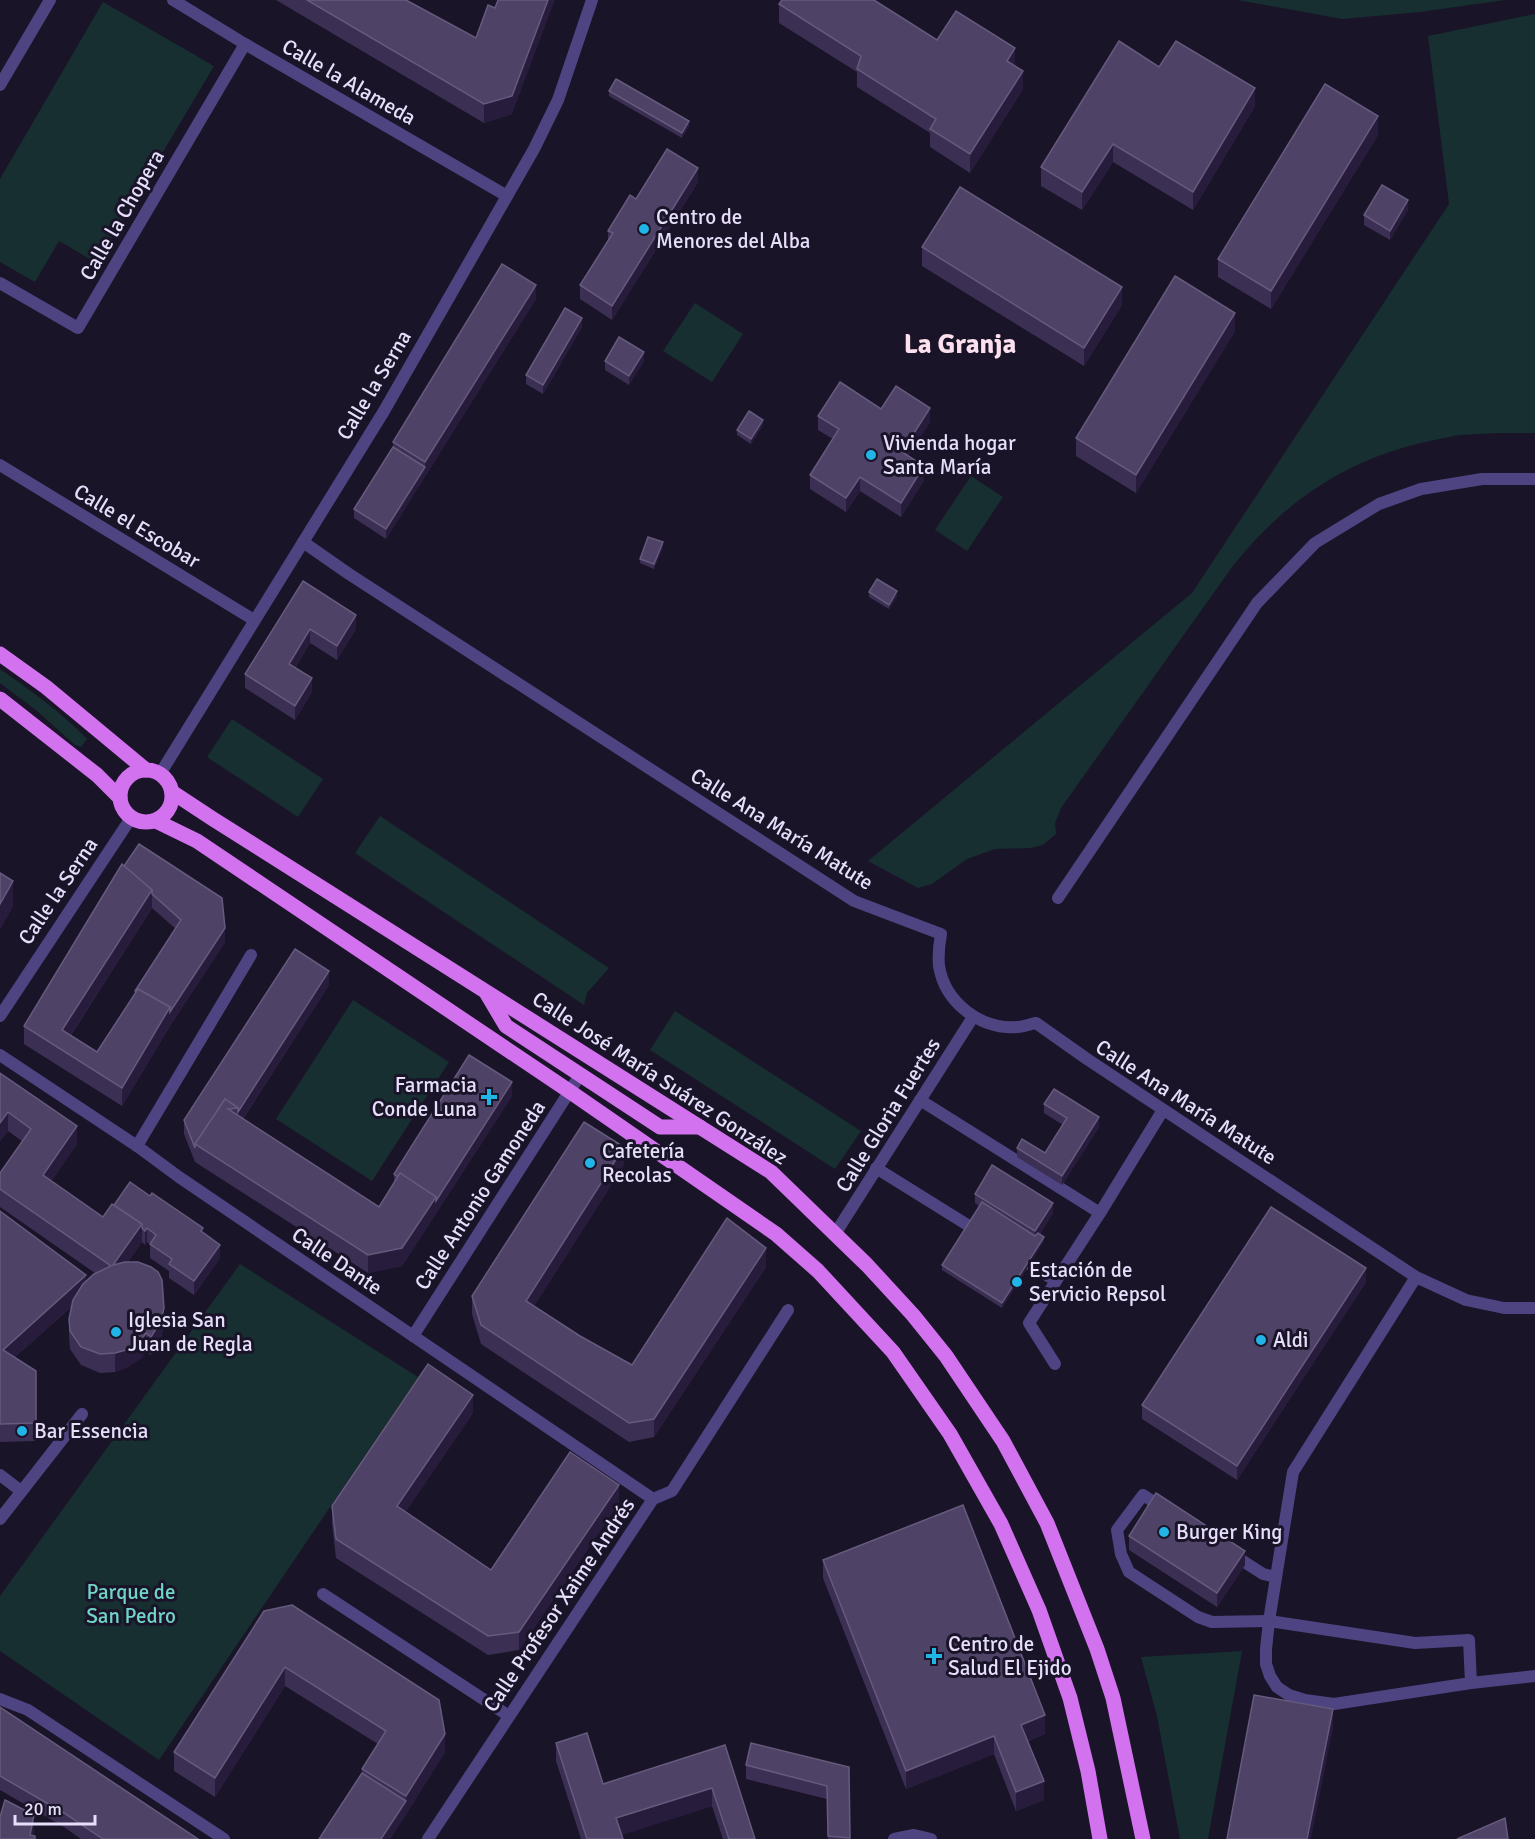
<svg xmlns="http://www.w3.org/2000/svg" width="1535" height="1839" font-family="Signika,sans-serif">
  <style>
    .green { fill: #172f31 }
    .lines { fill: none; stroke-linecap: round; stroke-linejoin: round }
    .service { stroke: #4f4482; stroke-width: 12 }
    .minor { stroke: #4f4482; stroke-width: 12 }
    .tertiary { stroke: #4f4482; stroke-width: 12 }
    .primary { stroke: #d272ef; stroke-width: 15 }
    .wall { fill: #3c2f54; fill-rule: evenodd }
    .shaded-wall { fill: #271c3b }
    .building { fill: #4e4266; stroke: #665a7d; stroke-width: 1.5 }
    .poi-dot { fill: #20b5e6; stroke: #1a1428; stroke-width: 2 }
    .labels { text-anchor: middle; stroke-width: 6; stroke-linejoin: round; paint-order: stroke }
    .street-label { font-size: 21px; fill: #e6defb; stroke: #1a1428 }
    .poi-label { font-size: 21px; fill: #e6defb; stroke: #1a1428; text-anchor: start }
    .park-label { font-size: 21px; fill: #71d4ca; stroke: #1a1428 }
    .district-label { font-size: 27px; font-weight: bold; fill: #fce0ee; stroke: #1a1428 }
  </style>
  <rect width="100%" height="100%" fill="#1a1428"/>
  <g class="green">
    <path d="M1238,0H1505L1420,12L1342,19Z"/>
    <path d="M103,2L214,66L97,263L59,241L35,282L0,262V179Z"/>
    <path d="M1535,14V433C1510,433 1486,433 1461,435C1451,436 1440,439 1430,441C1348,458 1283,502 1232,567L1061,808L1055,823L1056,834L1043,845L1031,848L995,849L967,859L932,884L918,888L868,861L1192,593L1449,204L1428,36Z"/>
    <path d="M695,303L743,334L712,382L663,351Z"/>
    <path d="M971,476L1003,497L967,551L935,530Z"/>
    <path d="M0,669C30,690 61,712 87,739L81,747L75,745L36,710L0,683Z"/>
    <path d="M232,719L323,779L298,817L207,757Z"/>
    <path d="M380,816L609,968L587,993L584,1005L355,853Z"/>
    <path d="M353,1000L449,1062L372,1181L276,1119Z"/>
    <path d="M675,1011L861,1131L835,1169L650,1050Z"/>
    <path d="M240,1264L418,1377L159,1760L0,1651V1596Z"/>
    <path d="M1242,1651L1208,1839H1180L1157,1716L1141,1657Z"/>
  </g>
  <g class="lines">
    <g class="service">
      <path d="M920,1100L1100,1213L1056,1281L1017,1256"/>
      <path d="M876,1168L982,1234"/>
      <path d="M1100,1213L1163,1110"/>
      <path d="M1055,1364L1029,1323L1056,1281"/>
      <path d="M1165,1509L1143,1495L1117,1530L1121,1554L1129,1572L1198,1617L1212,1622L1269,1621"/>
      <path d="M1232,1554L1263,1574L1276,1577"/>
    </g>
    <g class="minor">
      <path d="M173,0L245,44L507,196"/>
      <path d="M0,85L50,0"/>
      <path d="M0,283L78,328L245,44"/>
      <path d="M0,465L254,620"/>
      <path d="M303,542L349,574L854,901L941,934C939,945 938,955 939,966C945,1003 981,1030 1018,1027C1024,1027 1030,1024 1036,1023L1087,1059L1416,1277L1466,1300L1504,1308H1535"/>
      <path d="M1058,898L1257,603L1315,543L1379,504L1421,489L1482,479H1535"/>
      <path d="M0,1055L137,1146L179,1177L653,1499"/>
      <path d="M137,1146L251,955"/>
      <path d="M835,1234L973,1017"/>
      <path d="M413,1336L580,1075"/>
      <path d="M0,1475L21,1491"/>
      <path d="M0,1519L82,1414"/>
      <path d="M323,1594L509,1716"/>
      <path d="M1269,1621L1415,1643L1469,1640L1471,1683L1334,1704L1305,1700L1289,1695L1277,1687L1270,1676L1266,1664V1649L1269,1621L1293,1472L1416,1277"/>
      <path d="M1471,1683L1535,1676"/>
      <path d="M0,1699L28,1710L224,1839"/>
      <path d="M428,1839L653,1499L672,1491L788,1310"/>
      <path d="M894,1839L914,1835L931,1839"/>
    </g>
    <g class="tertiary">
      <path d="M160,774L384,411L534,149L558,100L592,0"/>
      <path d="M0,1016L131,818"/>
    </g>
    <g class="primary">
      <path d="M0,654L46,687L146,770"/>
      <path d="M0,699L97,775L120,798"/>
      <circle cx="146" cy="796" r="26"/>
      <path d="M172,792L213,819L771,1172L867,1265L913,1315L946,1356L1003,1441L1047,1523L1097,1649L1113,1698L1143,1839"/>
      <path d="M156,821L197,841L569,1091L776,1234L818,1271L893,1352L950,1434L1001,1524L1039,1610L1070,1698L1088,1771L1100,1839"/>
      <path d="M487,994L506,1026L660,1127H700"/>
    </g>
  </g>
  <g class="wall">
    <path d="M276,0H406L512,114L484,123Z"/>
    <path d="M779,4L937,40L1023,89L970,173L930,147V133L857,87V72L779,23Z"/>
    <path d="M1159,67L1255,106L1193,210L1113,162L1082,210L1041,186V167Z"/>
    <path d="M609,91L689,126L682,138L609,96Z"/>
    <path d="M1378,135L1271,309L1218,277V259Z"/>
    <path d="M698,182L612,320L580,299V285L608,241V231L636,199Z"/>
    <path d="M1408,210L1390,240L1364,225V215Z"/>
    <path d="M922,247L1122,305L1084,366L922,266Z"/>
    <path d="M536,299L386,539L354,518V509L393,447V442Z"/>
    <path d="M582,327L543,394L526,384V375Z"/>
    <path d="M1235,331L1136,493L1076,456V438Z"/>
    <path d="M605,361H644L629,385L605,370Z"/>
    <path d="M881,409L930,422L908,456L924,480L901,517L860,491L846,512L810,489V475L833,439L818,430V416Z"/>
    <path d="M763,425L751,444L737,435V430Z"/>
    <path d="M663,547L654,569L640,563V559Z"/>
    <path d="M303,581L356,629L337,660L310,643L295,668L312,692L295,720L245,688V674Z"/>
    <path d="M869,592L897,596L889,609L869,597Z"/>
    <path d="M122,864L225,942L170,1026L122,1106L24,1044V1026ZM152,908L176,929L135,991V994L97,1052L71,1035Z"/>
    <path d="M329,985L243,1119L379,1207L394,1183V1174L512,1096L402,1266L368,1273L195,1162L184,1134V1120Z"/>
    <path d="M0,1073L77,1144L51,1181L103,1217L114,1205L203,1233L220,1258L194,1295L169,1278V1271L150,1258V1244L147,1242L145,1245L142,1242L128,1262L164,1326L161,1339L151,1355L146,1352L141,1358L126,1368L115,1372L100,1373L81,1365L70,1349L69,1337V1319L71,1307L14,1358L36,1371V1441L0,1442V1211L86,1281L95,1273L0,1207V1173L22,1141L8,1131L0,1141Z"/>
    <path d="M1044,1104L1099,1127L1062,1185L1017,1157V1148L1045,1153L1063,1125L1044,1113Z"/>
    <path d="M624,1165L534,1306L580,1336L632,1365L766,1267L654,1437L629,1442L481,1344L472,1314V1296Z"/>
    <path d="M975,1194L1053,1213L1040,1234L1044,1241L1002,1308L942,1270V1265L979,1206L975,1203Z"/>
    <path d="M1366,1282L1237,1480L1142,1419V1405Z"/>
    <path d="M473,1413L405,1512L491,1570L619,1503L519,1650L488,1655L336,1558L332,1524V1506Z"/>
    <path d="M1129,1536L1245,1565L1217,1607L1129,1550Z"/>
    <path d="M823,1560L1045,1734L1028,1741L1044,1800L1016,1811L994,1754L906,1789L823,1578Z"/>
    <path d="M264,1611L445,1752L390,1839L362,1773V1769L378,1744L285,1686L215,1797L174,1771V1752Z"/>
    <path d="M0,1707L198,1839H81L64,1827L0,1790Z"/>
    <path d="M556,1743L603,1784L725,1745L755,1839H723L712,1806L621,1835L623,1839H581L556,1761Z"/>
    <path d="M746,1765L849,1767L850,1839H828L827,1799L746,1779Z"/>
  </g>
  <g class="shaded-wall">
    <path d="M548,0H555L512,114L484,123V104Z"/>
    <path d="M1015,48V66L1007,61Z"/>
    <path d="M1023,71V89L970,173V154Z"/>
    <path d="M1255,88V106L1193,210V192Z"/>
    <path d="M1378,116V135L1271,309V291Z"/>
    <path d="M689,121V126L682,138V133Z"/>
    <path d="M1113,144V162L1082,210V192Z"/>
    <path d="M698,168V182L612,320V306Z"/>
    <path d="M1408,200V210L1390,240V231Z"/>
    <path d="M536,285V299L386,539V529L425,467V462Z"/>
    <path d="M1122,287V305L1084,366V348Z"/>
    <path d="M1235,313V331L1136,493V475Z"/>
    <path d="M582,318V327L543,394V385Z"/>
    <path d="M644,352V361L629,385V376Z"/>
    <path d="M930,408V422L902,466V452Z"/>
    <path d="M763,420V425L751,444V439Z"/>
    <path d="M924,466V480L901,517V503Z"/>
    <path d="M860,477V491L846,512V498Z"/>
    <path d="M663,542V547L654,569V564Z"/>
    <path d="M897,591V596L889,609V605Z"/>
    <path d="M356,615V629L337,660V646Z"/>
    <path d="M310,629V643L289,677V664Z"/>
    <path d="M312,678V692L295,720V706Z"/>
    <path d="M13,881V907L0,930V904Z"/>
    <path d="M152,890V908L62,1048V1030Z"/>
    <path d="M225,928V942L170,1026L122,1106V1088L170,1007Z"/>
    <path d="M329,971V985L238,1126V1112Z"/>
    <path d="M512,1082V1096L402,1266L368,1273V1255Z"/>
    <path d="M8,1112V1131L0,1141V1123Z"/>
    <path d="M1099,1117V1127L1062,1185V1176Z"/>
    <path d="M77,1126V1144L43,1194V1175Z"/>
    <path d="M624,1147V1165L526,1319V1301Z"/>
    <path d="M1053,1203V1213L1035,1241V1231Z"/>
    <path d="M142,1224V1242L113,1283V1265Z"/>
    <path d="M147,1228V1242L145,1245V1231Z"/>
    <path d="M1044,1237V1241L1002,1308V1303Z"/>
    <path d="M220,1245V1258L194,1295V1281Z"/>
    <path d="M766,1248V1267L654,1437V1419Z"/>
    <path d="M1366,1268V1282L1237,1480V1466Z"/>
    <path d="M86,1275V1293L3,1368V1350Z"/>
    <path d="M164,1308V1326L161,1339L151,1355V1337Z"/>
    <path d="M146,1333V1352L141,1358L126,1368L115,1372V1353Z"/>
    <path d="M473,1395V1413L397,1525V1506Z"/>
    <path d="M619,1485V1503L519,1650V1632Z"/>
    <path d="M1245,1551V1565L1217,1607V1593Z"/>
    <path d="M285,1667V1686L215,1797V1778Z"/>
    <path d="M1333,1709V1728L1311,1839H1307Z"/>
    <path d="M1045,1715V1734L1021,1743V1725Z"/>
    <path d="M445,1734V1752L406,1815V1796Z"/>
    <path d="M994,1736V1754L906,1789V1771Z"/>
    <path d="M1044,1781V1800L1016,1811V1792Z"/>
    <path d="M712,1788V1806L616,1837V1818Z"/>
    <path d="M406,1801V1815L390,1839H381Z"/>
    <path d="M34,1815V1833L33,1839L30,1835Z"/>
  </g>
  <g class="building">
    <path d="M307,0H406L476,38L488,5L495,8L498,0H548L512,96L484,104Z"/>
    <path d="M782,0H874L937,40L956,11L1015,48L1007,61L1023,71L970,154L930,129L936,119L857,69L861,56L779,4Z"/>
    <path d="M1119,41L1159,67L1176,41L1255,88L1193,192L1113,144L1082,192L1041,167Z"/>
    <path d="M616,79L689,121L682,133L609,91Z"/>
    <path d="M1325,84L1378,116L1271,291L1218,259Z"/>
    <path d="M667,149L698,168L612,306L580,285L613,233L608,231L630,195L636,199Z"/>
    <path d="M1382,185L1408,200L1390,231L1364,215Z"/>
    <path d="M960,187L1122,287L1084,348L922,247Z"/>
    <path d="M502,264L536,285L425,462L393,442Z"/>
    <path d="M1175,276L1235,313L1136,475L1076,438Z"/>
    <path d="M565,308L582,318L543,385L526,375Z"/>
    <path d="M619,337L644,352L629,376L605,361Z"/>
    <path d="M840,382L881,409L896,386L930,408L902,452L924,466L901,503L860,477L846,498L810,475L839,429L818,416Z"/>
    <path d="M749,411L763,420L751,439L737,430Z"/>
    <path d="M393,447L425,467L386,529L354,509Z"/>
    <path d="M648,537L663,542L654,564L640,559Z"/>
    <path d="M877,579L897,591L889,605L869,592Z"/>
    <path d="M303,581L356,615L337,646L310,629L289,664L312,678L295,706L245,674Z"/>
    <path d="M139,844L222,898L225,928L170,1012V1007L138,989L136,992L135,991L181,920L152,894V890L124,866Z"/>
    <path d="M122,864L152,890L62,1030L97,1052L138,989L170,1007L122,1088L24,1026Z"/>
    <path d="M0,873L13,881L0,904Z"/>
    <path d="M295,949L329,971L238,1112V1108L225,1099L195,1144V1148L184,1120Z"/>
    <path d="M469,1055L512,1082L436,1201V1197L400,1173L398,1177L394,1174Z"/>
    <path d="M0,1073L77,1126L43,1175L103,1217L112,1204L142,1224L113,1265L125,1262H138L151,1267L158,1272L162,1280L164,1308L161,1321L151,1337L146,1333L141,1340L126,1350L115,1353L100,1354L81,1347L70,1331L69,1319L73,1300L83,1284L94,1274L111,1266L0,1189V1173L31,1129L8,1112L0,1123Z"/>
    <path d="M1054,1089L1099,1117L1062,1176L1017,1148L1022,1139L1045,1153L1067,1118L1044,1104Z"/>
    <path d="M225,1099L238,1108L228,1109L379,1207L400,1173L436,1197L402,1248L368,1255L195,1144Z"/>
    <path d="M584,1122L624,1147L526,1301L580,1336L632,1365L727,1218L766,1248L654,1419L629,1423L481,1325L472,1296Z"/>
    <path d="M992,1165L1053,1203L1035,1231L975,1194Z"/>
    <path d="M130,1182L150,1196L152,1193L203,1228L201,1231L220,1245L194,1281L169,1264L172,1259L150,1244L156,1235L147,1228L145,1231L142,1228V1224L114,1205Z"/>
    <path d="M982,1202L1035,1236L1038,1233L1044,1237L1002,1303L942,1265Z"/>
    <path d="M1271,1207L1366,1268L1237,1466L1142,1405Z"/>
    <path d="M0,1211L86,1275L3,1350L36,1371V1423L0,1424Z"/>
    <path d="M428,1364L473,1395L397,1506L491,1570L570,1452L619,1485L519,1632L488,1636L336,1539L332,1506Z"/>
    <path d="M1156,1493L1245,1551L1217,1593L1129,1536Z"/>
    <path d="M963,1505L1045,1715L1021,1725L1044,1781L1016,1792L994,1736L906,1771L823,1560Z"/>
    <path d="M292,1605L439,1700L445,1734L406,1796L362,1769L386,1731L285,1667L215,1778L174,1752L264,1611Z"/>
    <path d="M1254,1695L1333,1709L1307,1839H1227Z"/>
    <path d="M0,1707L198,1839H103L64,1813L0,1776Z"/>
    <path d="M587,1733L603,1784L725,1745L755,1839H729L712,1788L616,1818L623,1839H587L556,1743Z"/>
    <path d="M751,1743L849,1767L850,1838L828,1836L827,1786L746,1765Z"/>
    <path d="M362,1773L406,1801L381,1839H319Z"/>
    <path d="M5,1800L34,1815L30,1835L35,1836V1839H0V1817Z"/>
    <path d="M1505,1818L1508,1839H1457Z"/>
  </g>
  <g class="poi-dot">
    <circle cx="644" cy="229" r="6"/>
    <circle cx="871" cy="455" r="6"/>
    <path d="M486 1088h6v6h6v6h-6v6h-6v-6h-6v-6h6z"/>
    <circle cx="590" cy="1163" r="6"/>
    <circle cx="1017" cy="1282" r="6"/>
    <circle cx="116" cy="1332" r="6"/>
    <circle cx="1261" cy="1340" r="6"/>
    <circle cx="22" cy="1431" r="6"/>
    <circle cx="1164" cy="1532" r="6"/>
    <path d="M931 1647h6v6h6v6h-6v6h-6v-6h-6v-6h6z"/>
  </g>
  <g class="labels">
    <g class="street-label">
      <text transform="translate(349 82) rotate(30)" y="7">Calle la Alameda</text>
      <text transform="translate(122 215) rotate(-60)" y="7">Calle la Chopera</text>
      <text transform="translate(374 385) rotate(-59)" y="7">Calle la Serna</text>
      <text transform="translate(137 526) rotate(31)" y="7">Calle el Escobar</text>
      <text transform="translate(782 829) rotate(32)" y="7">Calle Ana María Matute</text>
      <text transform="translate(58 891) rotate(-56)" y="7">Calle la Serna</text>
      <text transform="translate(660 1078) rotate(33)" y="7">Calle José María Suárez González</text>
      <text transform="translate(1186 1102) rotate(33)" y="7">Calle Ana María Matute</text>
      <text transform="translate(888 1115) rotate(-58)" y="7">Calle Gloria Fuertes</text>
      <text transform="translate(480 1195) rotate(-57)" y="7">Calle Antonio Gamoneda</text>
      <text transform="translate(337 1261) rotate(34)" y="7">Calle Dante</text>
      <text transform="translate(559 1605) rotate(-56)" y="7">Calle Profesor Xaime Andrés</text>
    </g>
    <g class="poi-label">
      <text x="656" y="224">Centro de<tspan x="656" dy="24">Menores del Alba</tspan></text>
      <text x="883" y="450">Vivienda hogar<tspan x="883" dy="24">Santa María</tspan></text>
      <text x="477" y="1092" text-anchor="end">Farmacia<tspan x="477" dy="24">Conde Luna</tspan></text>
      <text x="602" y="1158">Cafetería<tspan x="602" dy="24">Recolas</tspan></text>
      <text x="1029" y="1277">Estación de<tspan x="1029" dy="24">Servicio Repsol</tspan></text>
      <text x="128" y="1327">Iglesia San<tspan x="128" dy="24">Juan de Regla</tspan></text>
      <text x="1273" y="1347">Aldi</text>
      <text x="34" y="1438">Bar Essencia</text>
      <text x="1176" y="1539">Burger King</text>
      <text x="948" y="1651">Centro de<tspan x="948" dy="24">Salud El Ejido</tspan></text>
    </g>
    <g class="park-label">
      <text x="131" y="1599">Parque de<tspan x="131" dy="24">San Pedro</tspan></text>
    </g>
    <g class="district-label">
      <text x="960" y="353">La Granja</text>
    </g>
  </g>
  <path d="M15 1815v9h80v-9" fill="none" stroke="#e6defb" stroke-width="3"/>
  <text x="24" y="1815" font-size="18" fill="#e6defb" stroke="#1a1428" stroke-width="4.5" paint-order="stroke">20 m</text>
</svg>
